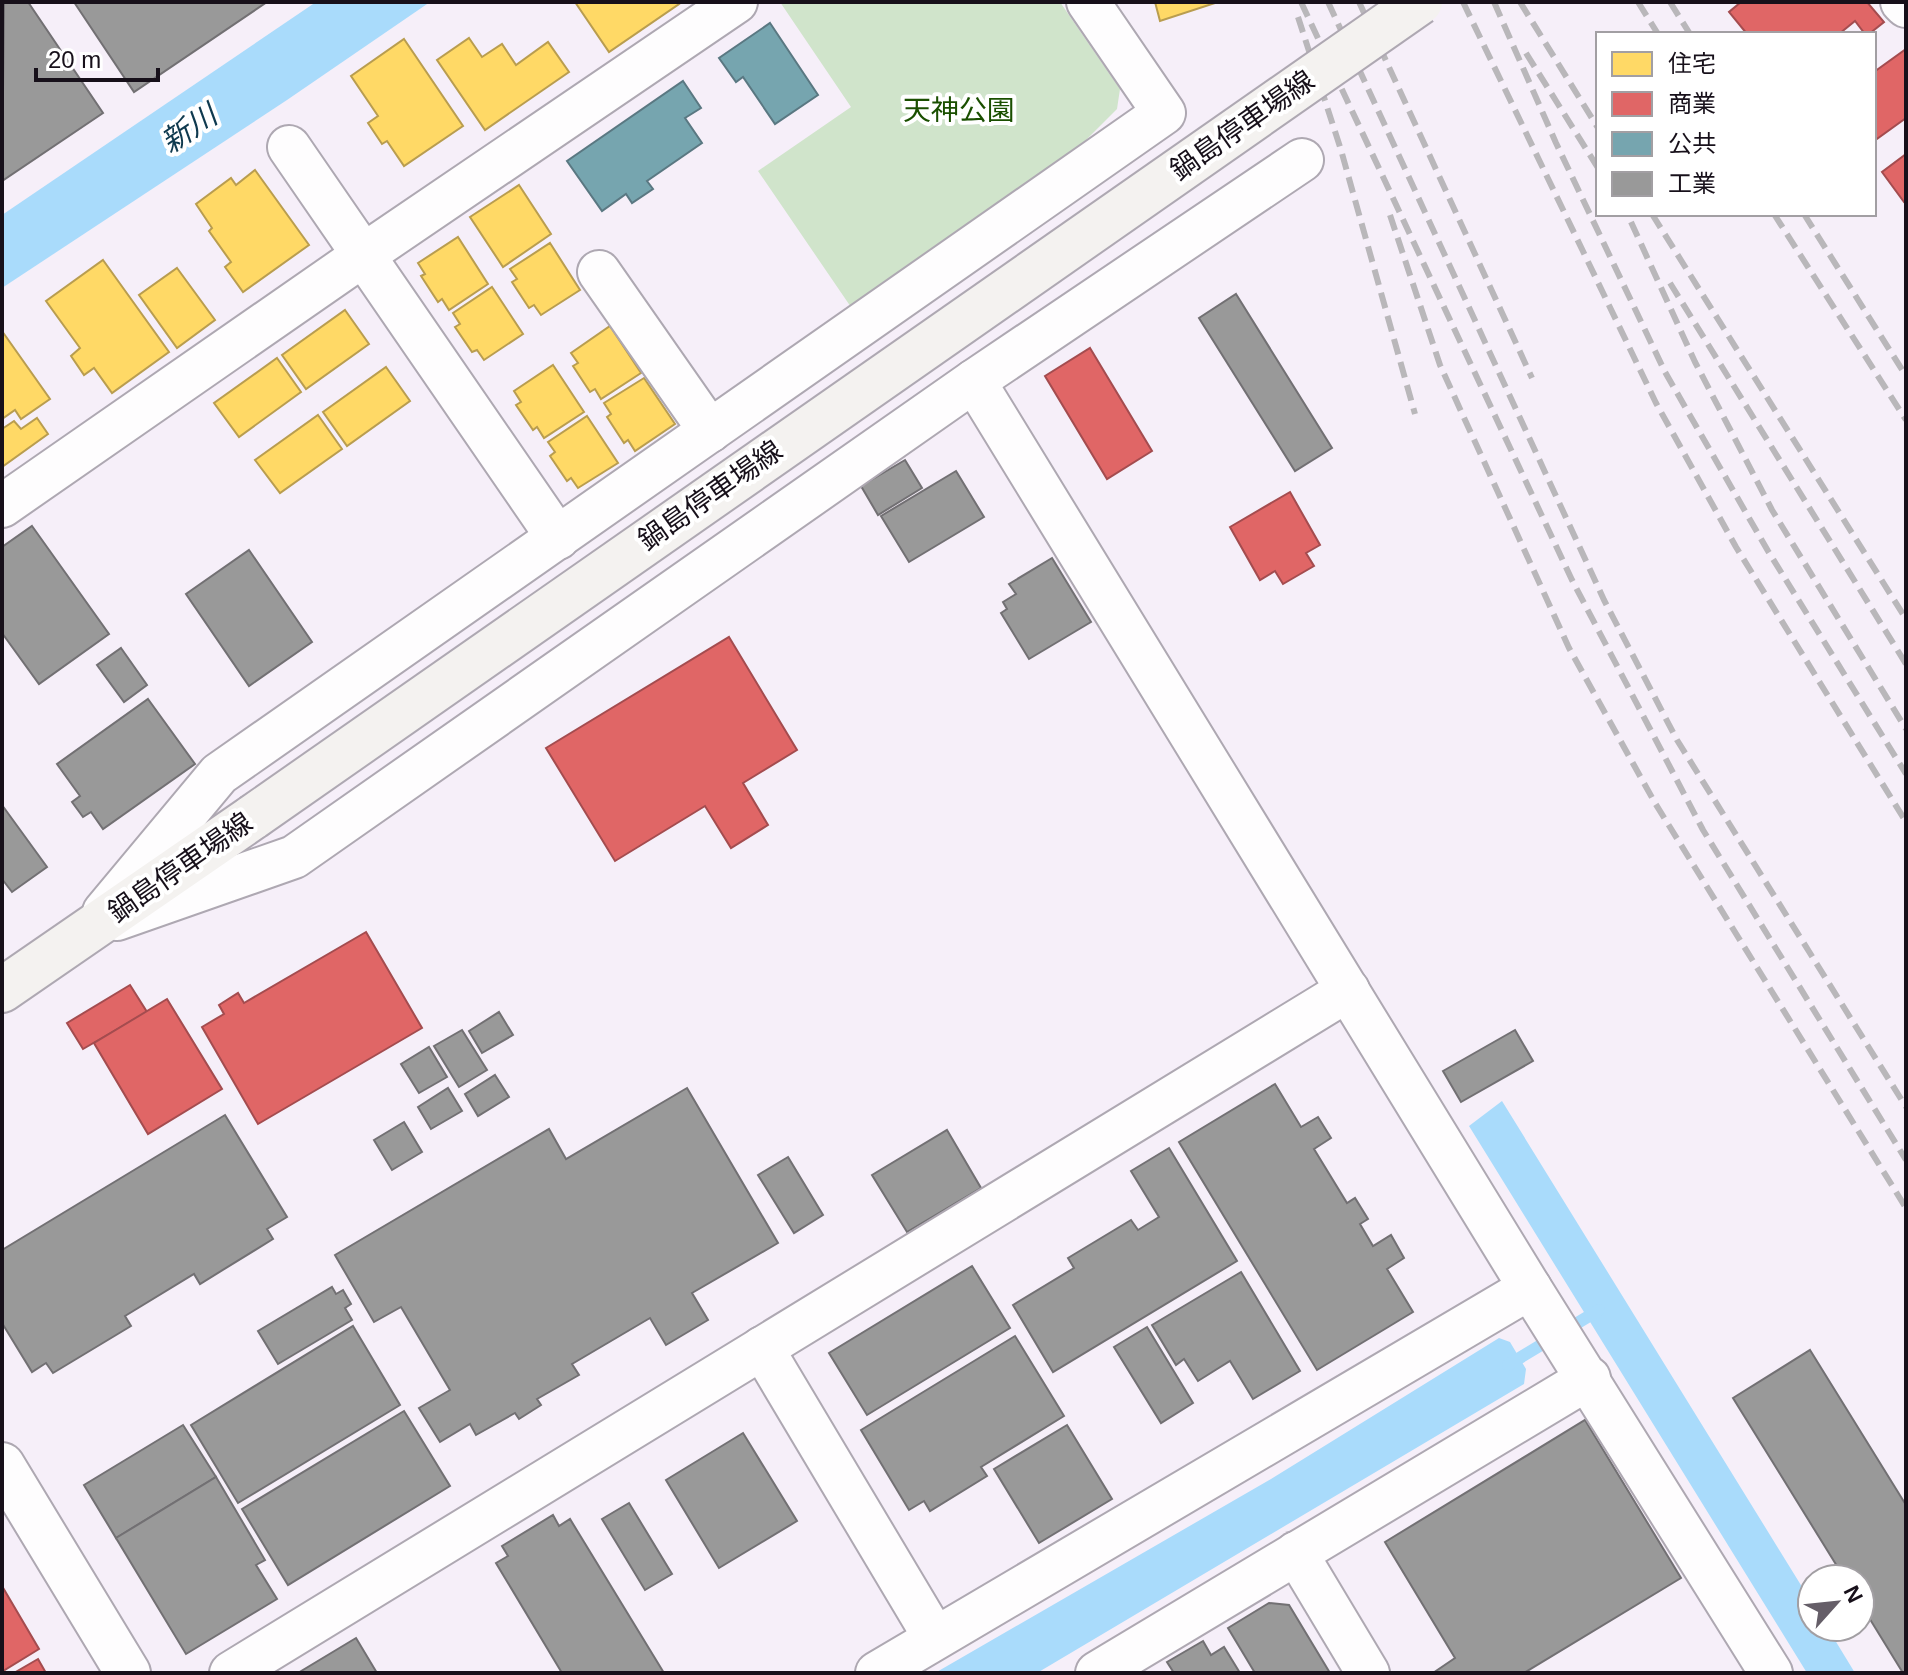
<svg xmlns="http://www.w3.org/2000/svg" width="1908" height="1675" font-family="Arial,'Noto Sans JP',sans-serif">
  <style>
    .green { fill: #d0e4cb }
    .water { fill: #a9dbfb }
    .homes { fill: #ffd966; stroke: #b99d4f; stroke-width: 2 }
    .shops { fill: #e06666; stroke: #a44c4f; stroke-width: 2 }
    .public { fill: #76a5af; stroke: #5a7882; stroke-width: 2 }
    .industry { fill: #999; stroke: #727073; stroke-width: 2 }
    .lines { fill: none; stroke-linecap: round; stroke-linejoin: round }
    .stream { stroke: #a9dbfb; stroke-width: 12 }
    .minor-casing { stroke: #aea8b2; stroke-width: 46 }
    .tertiary-casing { stroke: #aea8b2; stroke-width: 48 }
    .secondary-casing { stroke: #aea8b2; stroke-width: 48 }
    .minor { stroke: #fefdfe; stroke-width: 42 }
    .tertiary { stroke: #fefdfe; stroke-width: 44 }
    .secondary { stroke: #f4f2f0; stroke-width: 44 }
    .rail { stroke: #b9b7ba; stroke-width: 6; stroke-dasharray: 16 8; stroke-linecap: butt }
    .secondary-bridge-casing { stroke: #aea8b2; stroke-width: 48; stroke-linecap: butt }
    .secondary-bridge { stroke: #f4f2f0; stroke-width: 44 }
    .labels { text-anchor: middle; stroke-width: 8; stroke-linejoin: round; paint-order: stroke }
    .park-label { font-size: 28px; fill: #1a4f00; stroke: #fff }
    .street-label { font-size: 28px; fill: #17101a; stroke: #fff }
    .water-label { font-size: 30px; font-style: italic; fill: #0f3a4f; stroke: #fff }
  </style>
  <rect width="100%" height="100%" fill="#f6eff9"/>
  <path class="green" d="M780,2H1060L1120,89L1117,109L1045,181L855,313L758,171L851,107Z"/>
  <g class="water">
    <path d="M316,2H430L287,100L2,288V215Z"/>
    <path d="M1502,1101L1812,1603V1627H1827L1855,1673H1807L1469,1126Z"/>
    <path d="M1499,1338L1510,1342L1526,1369L1524,1384L1037,1673H935L1271,1479Z"/>
  </g>
  <g class="homes">
    <path d="M575,2H677L679,4L609,52Z"/>
    <path d="M1155,2H1215V3L1160,21Z"/>
    <path d="M469,38L482,57L502,44L516,65L548,42L569,72L485,130L437,60Z"/>
    <path d="M404,39L463,126L404,166L387,141L382,144L368,123L378,116L351,76Z"/>
    <path d="M255,170L309,245L243,292L225,267L231,262L209,231L212,228L196,204L231,178L236,185Z"/>
    <path d="M519,185L551,234L503,267L470,217Z"/>
    <path d="M458,237L488,284L449,310L442,299L438,302L421,276L425,274L418,263Z"/>
    <path d="M550,243L580,290L541,315L534,305L529,308L512,282L517,279L510,269Z"/>
    <path d="M103,260L169,352L112,393L94,368L84,375L71,356L80,348L46,301Z"/>
    <path d="M177,268L215,320L177,348L139,295Z"/>
    <path d="M492,287L523,334L484,360L477,350L472,352L455,327L460,324L453,313Z"/>
    <path d="M345,310L369,344L306,389L282,355Z"/>
    <path d="M610,326L641,373L601,399L595,389L590,392L573,366L578,363L571,353Z"/>
    <path d="M2,331L50,399L21,419L15,410L2,419Z"/>
    <path d="M277,358L301,392L239,437L214,403Z"/>
    <path d="M553,365L584,412L544,438L537,427L533,430L516,405L521,402L514,391Z"/>
    <path d="M386,367L410,401L347,446L323,412Z"/>
    <path d="M644,378L675,424L635,451L628,440L624,443L607,417L611,414L604,403Z"/>
    <path d="M318,415L342,449L280,493L255,460Z"/>
    <path d="M587,416L618,463L578,488L571,478L567,481L550,456L555,452L548,442Z"/>
    <path d="M37,418L48,434L2,467V429L14,421L21,429Z"/>
  </g>
  <g class="shops">
    <path d="M1741,2H1867L1884,22L1869,34H1865L1855,21L1839,34H1747L1729,12Z"/>
    <path d="M1906,49V118L1874,141V72Z"/>
    <path d="M1906,154V201L1904,202L1882,172Z"/>
    <path d="M1090,348L1152,451L1107,479L1045,376Z"/>
    <path d="M1290,492L1320,545L1306,553L1314,566L1283,584L1275,571L1260,580L1230,527Z"/>
    <path d="M729,637L797,750L743,783L768,825L731,848L705,806L615,861L546,748Z"/>
    <path d="M366,932L422,1028L258,1124L202,1027L224,1014L219,1005L238,993L244,1003Z"/>
    <path d="M130,985L147,1012L83,1049L67,1023Z"/>
    <path d="M167,999L222,1089L148,1134L94,1043Z"/>
    <path d="M2,1586L39,1649L3,1671L2,1669Z"/>
    <path d="M38,1659L46,1673H14Z"/>
  </g>
  <g class="public">
    <path d="M770,23L818,95L775,124L743,77L736,82L719,58Z"/>
    <path d="M683,81L701,108L685,118L702,143L647,181L653,189L632,203L626,194L602,211L567,161Z"/>
  </g>
  <g class="industry">
    <path d="M4,2H28L103,113L2,181Z"/>
    <path d="M74,2H267L134,92Z"/>
    <path d="M1236,294L1332,448L1295,471L1199,318Z"/>
    <path d="M905,460L922,488L878,515L861,486Z"/>
    <path d="M956,471L984,517L909,562L881,516Z"/>
    <path d="M32,526L109,634L39,684L2,633V547Z"/>
    <path d="M249,550L312,642L249,686L186,594Z"/>
    <path d="M1052,558L1091,622L1029,659L1001,613L1007,609L1003,602L1016,594L1009,584Z"/>
    <path d="M121,648L147,685L124,702L97,665Z"/>
    <path d="M148,699L195,764L103,829L91,812L83,817L72,802L80,796L57,764Z"/>
    <path d="M2,805L47,867L12,892L2,879Z"/>
    <path d="M499,1012L513,1035L482,1053L469,1031Z"/>
    <path d="M462,1030L487,1070L459,1087L434,1046Z"/>
    <path d="M1515,1030L1533,1061L1461,1102L1443,1071Z"/>
    <path d="M429,1047L447,1077L419,1093L401,1064Z"/>
    <path d="M495,1075L509,1097L478,1116L465,1094Z"/>
    <path d="M1275,1084L1301,1127L1318,1117L1331,1138L1314,1149L1347,1203L1355,1198L1368,1219L1360,1224L1373,1246L1391,1235L1404,1258L1387,1269L1413,1312L1317,1370L1179,1142Z"/>
    <path d="M448,1088L462,1111L431,1129L418,1107Z"/>
    <path d="M687,1088L778,1243L692,1293L708,1320L666,1345L650,1318L572,1364L579,1375L537,1399L541,1405L519,1419L515,1413L476,1435L470,1424L440,1442L419,1408L450,1390L401,1307L374,1322L335,1255L549,1129L566,1159Z"/>
    <path d="M225,1115L287,1217L267,1229L273,1239L200,1284L194,1274L125,1316L131,1326L53,1373L46,1363L32,1372L2,1323V1250Z"/>
    <path d="M404,1122L422,1152L392,1170L374,1140Z"/>
    <path d="M947,1130L981,1188L907,1232L872,1175Z"/>
    <path d="M1169,1148L1237,1261L1053,1372L1013,1305L1074,1268L1068,1258L1131,1220L1138,1230L1159,1217L1131,1171Z"/>
    <path d="M788,1157L823,1215L794,1233L758,1175Z"/>
    <path d="M972,1266L1010,1328L867,1415L829,1353Z"/>
    <path d="M1241,1272L1300,1371L1253,1399L1230,1361L1198,1381L1184,1359L1176,1365L1152,1325Z"/>
    <path d="M332,1287L336,1294L343,1290L351,1304L345,1308L352,1320L278,1364L258,1331Z"/>
    <path d="M353,1326L400,1405L238,1503L191,1425Z"/>
    <path d="M1147,1327L1193,1403L1161,1423L1114,1347Z"/>
    <path d="M1015,1336L1064,1416L981,1467L987,1476L930,1511L924,1501L909,1510L861,1430Z"/>
    <path d="M1810,1350L1906,1505V1673H1903L1860,1603V1579H1845L1733,1398Z"/>
    <path d="M404,1411L450,1486L288,1585L242,1509Z"/>
    <path d="M1585,1420L1681,1578L1524,1673H1433L1455,1658L1385,1542Z"/>
    <path d="M183,1425L216,1477L116,1538L84,1485Z"/>
    <path d="M1067,1425L1112,1499L1039,1543L994,1469Z"/>
    <path d="M743,1433L797,1521L719,1568L666,1480Z"/>
    <path d="M216,1477L265,1560L256,1565L277,1599L186,1654L116,1538Z"/>
    <path d="M629,1503L672,1574L645,1590L602,1519Z"/>
    <path d="M553,1515L559,1526L570,1519L664,1673H562L496,1563L508,1556L502,1546Z"/>
    <path d="M1269,1603L1289,1605L1330,1673H1255L1228,1628Z"/>
    <path d="M356,1638L377,1673H298Z"/>
    <path d="M1203,1641L1211,1655L1224,1647L1240,1673H1174L1167,1662Z"/>
  </g>
  <g class="lines">
    <path class="stream" d="M1508,1365L1599,1310"/>
    <g class="minor-casing">
      <g id="minor">
        <path d="M1902,2L1906,6"/>
        <path d="M289,147L558,538"/>
        <path d="M599,272L710,431"/>
        <path d="M974,381L1530,1288L1771,1673"/>
        <path d="M2,506L362,256L736,2"/>
        <path d="M104,912L219,774L1164,113L1088,2"/>
        <path d="M117,919L294,857L974,381L1302,160"/>
        <path d="M762,1348L935,1638"/>
        <path d="M1296,1553L1368,1673"/>
        <path d="M231,1673L1348,990"/>
        <path d="M877,1673L1530,1288"/>
        <path d="M1097,1673L1589,1378"/>
      </g>
    </g>
    <g class="tertiary-casing">
      <path id="tertiary" d="M2,1465L128,1673"/>
    </g>
    <g class="secondary-casing">
      <path id="secondary" d="M2,990L253,817"/>
    </g>
    <use href="#minor" class="minor"/>
    <use href="#tertiary" class="tertiary"/>
    <use href="#secondary" class="secondary"/>
    <g class="rail">
      <path d="M1301,2L1572,580L1703,830L1906,1160"/>
      <path d="M1328,2L1604,600L1677,740L1906,1107"/>
      <path d="M1359,2L1532,378"/>
      <path d="M1463,2L1656,403L1736,547L1906,822"/>
      <path d="M1494,2L1556,143L1665,372L1768,551L1906,774"/>
      <path d="M1520,2L1598,128"/>
      <path d="M1638,2L1658,34"/>
      <path d="M1670,2L1690,34"/>
      <path d="M1298,17L1341,150L1415,414"/>
      <path d="M1526,53L1598,168"/>
      <path d="M1652,214L1906,619"/>
      <path d="M1774,214L1906,420"/>
      <path d="M1804,214L1906,376"/>
      <path d="M1390,215L1440,365L1569,648L1655,803L1906,1208"/>
      <path d="M1631,222L1695,362L1772,510L1906,729"/>
      <path d="M1670,283L1906,664"/>
    </g>
    <g class="secondary-bridge-casing">
      <path id="secondary-bridge" d="M253,817L1420,2"/>
    </g>
    <use href="#secondary-bridge" class="secondary-bridge"/>
  </g>
  <g class="labels">
    <g class="park-label">
      <text x="959" y="120">天神公園</text>
    </g>
    <g class="street-label">
      <text transform="translate(1242 125) rotate(-35)" y="10">鍋島停車場線</text>
      <text transform="translate(710 495) rotate(-35)" y="10">鍋島停車場線</text>
      <text transform="translate(180 867) rotate(-35)" y="10">鍋島停車場線</text>
    </g>
    <g class="water-label">
      <text transform="translate(189 129) rotate(-34)" y="10">新川</text>
    </g>
  </g>
  <rect width="1908" height="1675" fill="none" stroke="#17101a" stroke-width="8"/>
  <rect x="1596" y="32" width="280" height="184" fill="#ffffff" stroke="#a29fa3" stroke-width="2"/>
  <rect x="1612" y="52" width="40" height="24" fill="#ffd966" stroke="#a29fa3" stroke-width="2"/>
  <text x="1668" y="72" font-size="24" fill="#17101a">住宅</text>
  <rect x="1612" y="92" width="40" height="24" fill="#e06666" stroke="#a29fa3" stroke-width="2"/>
  <text x="1668" y="112" font-size="24" fill="#17101a">商業</text>
  <rect x="1612" y="132" width="40" height="24" fill="#76a5af" stroke="#a29fa3" stroke-width="2"/>
  <text x="1668" y="152" font-size="24" fill="#17101a">公共</text>
  <rect x="1612" y="172" width="40" height="24" fill="#999999" stroke="#a29fa3" stroke-width="2"/>
  <text x="1668" y="192" font-size="24" fill="#17101a">工業</text>
  <g transform="translate(1836 1603) rotate(63)"><circle r="38" fill="#ffffff" stroke="#a29fa3" stroke-width="2"/>
  <path d="M0-6L14 30L0 20L-14 30Z" fill="#655e68"/>
  <text y="-12" font-size="22" font-weight="bold" text-anchor="middle" fill="#17101a">N</text>
  </g>
  <path d="M36 68v12h122v-12" fill="none" stroke="#17101a" stroke-width="4"/>
  <text x="48" y="68" font-size="24" fill="#17101a" stroke="#ffffff" stroke-width="6" paint-order="stroke">20 m</text>
</svg>
